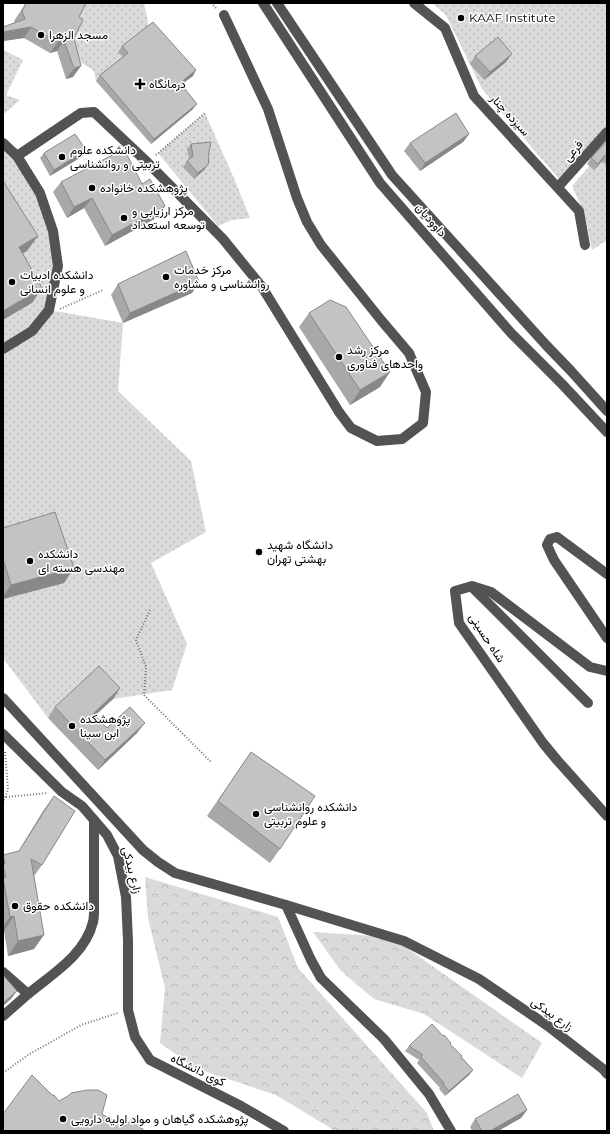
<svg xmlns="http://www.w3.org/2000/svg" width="610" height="1134" font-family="Montserrat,Vazirmatn,sans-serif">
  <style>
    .forest { fill: url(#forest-crowns) }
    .garden { fill: url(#garden-dots) }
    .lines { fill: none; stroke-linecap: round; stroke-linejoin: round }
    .path { stroke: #757575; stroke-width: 2; stroke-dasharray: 1 2; stroke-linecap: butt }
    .minor { stroke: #535353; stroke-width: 10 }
    .wall { fill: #a8a8a8 }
    .shaded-wall { fill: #888 }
    .building { fill: #c3c3c3; stroke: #888 }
    .poi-dot { fill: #000; stroke: #fff; stroke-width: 1.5 }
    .labels { text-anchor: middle; stroke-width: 3; stroke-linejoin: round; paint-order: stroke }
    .poi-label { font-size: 12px; fill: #000; stroke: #fff; text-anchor: start }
    .street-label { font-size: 12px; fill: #000; stroke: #fff }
  </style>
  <defs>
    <pattern id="forest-crowns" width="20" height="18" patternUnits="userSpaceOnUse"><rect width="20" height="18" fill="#dadada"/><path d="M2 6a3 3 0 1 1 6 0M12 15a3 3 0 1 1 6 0" fill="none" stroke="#b9b9b9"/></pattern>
    <pattern id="garden-dots" width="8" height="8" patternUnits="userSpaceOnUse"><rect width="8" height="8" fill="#dadada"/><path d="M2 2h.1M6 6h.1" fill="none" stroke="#b9b9b9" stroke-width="1.8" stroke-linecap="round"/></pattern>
  </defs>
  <rect width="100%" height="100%" fill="#fff"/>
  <g class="forest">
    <path d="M145,877L278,917L298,968L427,1113L434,1131H334L329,1127L276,1095L195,1068L160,1043L165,988L148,918Z"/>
    <path d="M313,932L391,937L542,1043L522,1078L424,1014L374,999L341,971Z"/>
  </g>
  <g class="garden">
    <path d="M84,3H144L149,27L124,59L96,81L94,71L67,53L71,28Z"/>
    <path d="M432,3H607V125L559,179L482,89L446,15Z"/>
    <path d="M3,48L4,50L23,60L6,95L20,100L3,115Z"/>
    <path d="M205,113L236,183L250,218L232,220L218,226L158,153Z"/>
    <path d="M3,143L40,193L58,266L49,310L123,323L118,391L191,461L206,532L151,563L187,644L172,690L113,699L92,677L48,718L3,658V320L32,303L3,212Z"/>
    <path d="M607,146V240L592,250L585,215L572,186Z"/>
  </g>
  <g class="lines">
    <g class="path">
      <path d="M211,3L217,9"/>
      <path d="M156,155L205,113"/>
      <path d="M60,309L103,290"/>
      <path d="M150,610L136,640L146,667L144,695L211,762"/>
      <path d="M6,797L48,793"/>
      <path d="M3,803L8,789L5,752"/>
      <path d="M3,1073L28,1055L81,1025L118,1013"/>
    </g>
    <g class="minor">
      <path d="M263,3L380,183L511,333L562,384L607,432"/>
      <path d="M277,3L392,175L546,345L571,371L607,411"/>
      <path d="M414,3L445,28L474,96L579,211L585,245"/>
      <path d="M3,143L17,156L40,193L53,231L58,266L49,310L32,331L3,349"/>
      <path d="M17,156L81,113L94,112L147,162L223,239L262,287L339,412L351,428L377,441L402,439L423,423L426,392L409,353L381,320L321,245L307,222L297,198L268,109L224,15"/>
      <path d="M558,187L607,132"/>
      <path d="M607,574L557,537L550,539L547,545L554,560L607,638"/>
      <path d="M473,588L588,703"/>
      <path d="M607,671L590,667L491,592L472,586L455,591L459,623L543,743L557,760L607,816"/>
      <path d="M3,698L143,850L158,862L175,873L286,905"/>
      <path d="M3,734L62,792L82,806L107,835L118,856L126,897L128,941V1010L135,1037L150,1060L241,1106L284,1131"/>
      <path d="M3,972L28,994L3,1016"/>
      <path d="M28,994C52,974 85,955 93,922C94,918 94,914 94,910V820"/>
      <path d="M451,1131L429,1094L384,1039L321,978L311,960L286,905L404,941L479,979L548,1026L603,1069L607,1074"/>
    </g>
  </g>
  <g class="wall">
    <path d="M26,3H86L79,17L74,38L73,77L66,79L57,51L50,53L24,38L3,41V27L15,23L14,21Z"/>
    <path d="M122,46L193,76L182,84L193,109L151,144L96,81L100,75L123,57L118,52Z"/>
    <path d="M475,56L506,62L484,80L470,64Z"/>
    <path d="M469,134L463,142L420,171L404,151L410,143Z"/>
    <path d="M607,141V162L605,164L602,161L594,170L587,164L591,158Z"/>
    <path d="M191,144L208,156V165L204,170L194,179L183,167L189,159L187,149Z"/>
    <path d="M44,153L83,156L50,176L40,158Z"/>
    <path d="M61,182L142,184L158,217L105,246L84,208L67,218L53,192Z"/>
    <path d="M199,282L192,293L123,323L111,295L118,284Z"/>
    <path d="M309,313L380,387L350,405L299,327Z"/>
    <path d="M3,528L64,583L3,599Z"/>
    <path d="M120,688L113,699L95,715L107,728L137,733L98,770L48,718L55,707Z"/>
    <path d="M251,752L280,849L270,863L207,816Z"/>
    <path d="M54,796L42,865L34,876V949L8,956L4,931H3V855L18,852L43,811Z"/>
    <path d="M443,1036L450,1044L473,1070L469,1075L445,1096L439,1089L440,1088L417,1063L419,1060L405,1051L409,1046Z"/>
    <path d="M527,1110L521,1118L498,1131H472L470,1127L475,1119Z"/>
  </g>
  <g class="shaded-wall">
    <path d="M31,27L24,38L3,41V32Z"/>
    <path d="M64,41L57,51L50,53L58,42Z"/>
    <path d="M512,54L506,62L484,80L490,72Z"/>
    <path d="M81,66L73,77L66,79L74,68Z"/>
    <path d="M196,70L193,76L176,88L180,83Z"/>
    <path d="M197,104L193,109L151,144L154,139Z"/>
    <path d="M469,134L463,142L420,171L425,163Z"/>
    <path d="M86,150L83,156L50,176L54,170Z"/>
    <path d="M605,155L602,161L594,170L598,164Z"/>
    <path d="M208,165L204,170L194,179L198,173Z"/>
    <path d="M92,198L84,208L67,218L74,207Z"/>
    <path d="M165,206L158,217L105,246L112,235Z"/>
    <path d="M38,236L27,251L8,262L19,247Z"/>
    <path d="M199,282L192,293L123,323L130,313Z"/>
    <path d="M42,288L32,303L3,320V311Z"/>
    <path d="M390,372L380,387L350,405L360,390Z"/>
    <path d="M74,568L64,583L3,599V597L11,585Z"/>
    <path d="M120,688L113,699L86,724L93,714Z"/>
    <path d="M145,723L137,733L98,770L105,760Z"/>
    <path d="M14,916L4,931H3V926L10,917Z"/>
    <path d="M44,935L34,949L8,956L18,941Z"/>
    <path d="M17,991L11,999L3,1006V1003Z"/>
    <path d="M473,1070L469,1075L445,1096L449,1091Z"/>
    <path d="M527,1110L521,1118L498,1131H490Z"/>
  </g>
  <g class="building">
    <path d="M26,3H86L79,17L83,20L74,38L81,66L74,68L64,41L58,42L31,27L3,32V27L25,19L22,11Z"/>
    <path d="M153,22L196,70L180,83L197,104L154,139L100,75L128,53L122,46Z"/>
    <path d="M498,37L512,54L490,72L475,56Z"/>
    <path d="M456,113L469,134L425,163L410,143Z"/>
    <path d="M75,134L86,150L54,170L44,153Z"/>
    <path d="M607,141V157L605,155L598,164L591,158Z"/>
    <path d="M211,142L208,156L209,157L208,165L198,173L187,161L193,156L191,144Z"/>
    <path d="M124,149L142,184L150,179L165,206L112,235L92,198L74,207L61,182Z"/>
    <path d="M3,181L38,236L19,247L42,288L3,311Z"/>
    <path d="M186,251L199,282L130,313L118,284Z"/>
    <path d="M330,300L346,307L390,372L360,390L309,313Z"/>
    <path d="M55,512L74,568L11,585L3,559V528Z"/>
    <path d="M99,666L120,688L93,714L107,728L130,707L145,723L105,760L55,707Z"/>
    <path d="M251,752L315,796L280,849L218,801Z"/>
    <path d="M54,796L75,811L42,865L31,859L44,935L18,941L14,916L10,917L3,878L6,877L3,866V864H5L3,855L19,851Z"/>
    <path d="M3,975L17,991L3,1003Z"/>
    <path d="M432,1024L443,1036L444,1035L451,1043L450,1044L462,1056L461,1057L473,1070L449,1091L443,1084L444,1083L421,1057L423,1055L409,1046Z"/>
    <path d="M32,1075L52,1095H54L59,1101L68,1096L71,1093L87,1090H98L107,1095L102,1114L123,1127L135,1117L139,1127L143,1129V1131H3V1114Z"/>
    <path d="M518,1094L527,1110L490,1131H482L475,1119Z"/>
  </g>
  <g class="poi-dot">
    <circle cx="461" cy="18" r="4"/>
    <circle cx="41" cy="35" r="4"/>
    <path d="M138 78h4v4h4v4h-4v4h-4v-4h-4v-4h4z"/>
    <circle cx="62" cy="157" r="4"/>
    <circle cx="92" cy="188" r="4"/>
    <circle cx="124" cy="218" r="4"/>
    <circle cx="166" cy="277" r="4"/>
    <circle cx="12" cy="282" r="4"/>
    <circle cx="339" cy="357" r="4"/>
    <circle cx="259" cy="552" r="4"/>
    <circle cx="30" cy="561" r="4"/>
    <circle cx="72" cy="726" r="4"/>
    <circle cx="256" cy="814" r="4"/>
    <circle cx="15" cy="906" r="4"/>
    <circle cx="63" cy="1119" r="4"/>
  </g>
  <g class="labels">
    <g class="poi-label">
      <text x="469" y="22">KAAF Institute</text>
      <text x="49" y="39">مسجد الزهرا</text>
      <text x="149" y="88">درمانگاه</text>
      <text x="70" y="154">دانشکده علوم<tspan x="70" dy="14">تربیتی و روانشناسی</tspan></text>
      <text x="100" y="192">پژوهشکده خانواده</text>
      <text x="132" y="215">مرکز ارزیابی و<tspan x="132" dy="14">توسعه استعداد</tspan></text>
      <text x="174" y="274">مرکز خدمات<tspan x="174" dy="14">روانشناسی و مشاوره</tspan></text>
      <text x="20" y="279">دانشکده ادبیات<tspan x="20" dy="14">و علوم انسانی</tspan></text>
      <text x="347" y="354">مرکز رشد<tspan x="347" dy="14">واحدهای فناوری</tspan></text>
      <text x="267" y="549">دانشگاه شهید<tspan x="267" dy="14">بهشتی تهران</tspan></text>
      <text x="38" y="558">دانشکده<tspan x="38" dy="14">مهندسی هسته ای</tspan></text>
      <text x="80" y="723">پژوهشکده<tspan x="80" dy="14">ابن سینا</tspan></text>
      <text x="264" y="811">دانشکده روانشناسی<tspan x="264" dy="14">و علوم تربیتی</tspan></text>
      <text x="23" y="910">دانشکده حقوق</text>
      <text x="71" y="1123">پژوهشکده گیاهان و مواد اولیه دارویی</text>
    </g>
    <g class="street-label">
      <text transform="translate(510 115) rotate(47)" y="4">سیزده چنار</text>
      <text transform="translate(573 151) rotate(-49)" y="4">فرعی</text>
      <text transform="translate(431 220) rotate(49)" y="4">داوودیان</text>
      <text transform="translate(487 638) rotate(57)" y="4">شاه حسینی</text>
      <text transform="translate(132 870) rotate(76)" y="4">زارع بیدکی</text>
      <text transform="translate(552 1014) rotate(36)" y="4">زارع بیدکی</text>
      <text transform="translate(198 1070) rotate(26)" y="4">کوی دانشگاه</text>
    </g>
  </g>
  <rect width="610" height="1134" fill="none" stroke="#000000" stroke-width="8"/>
</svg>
